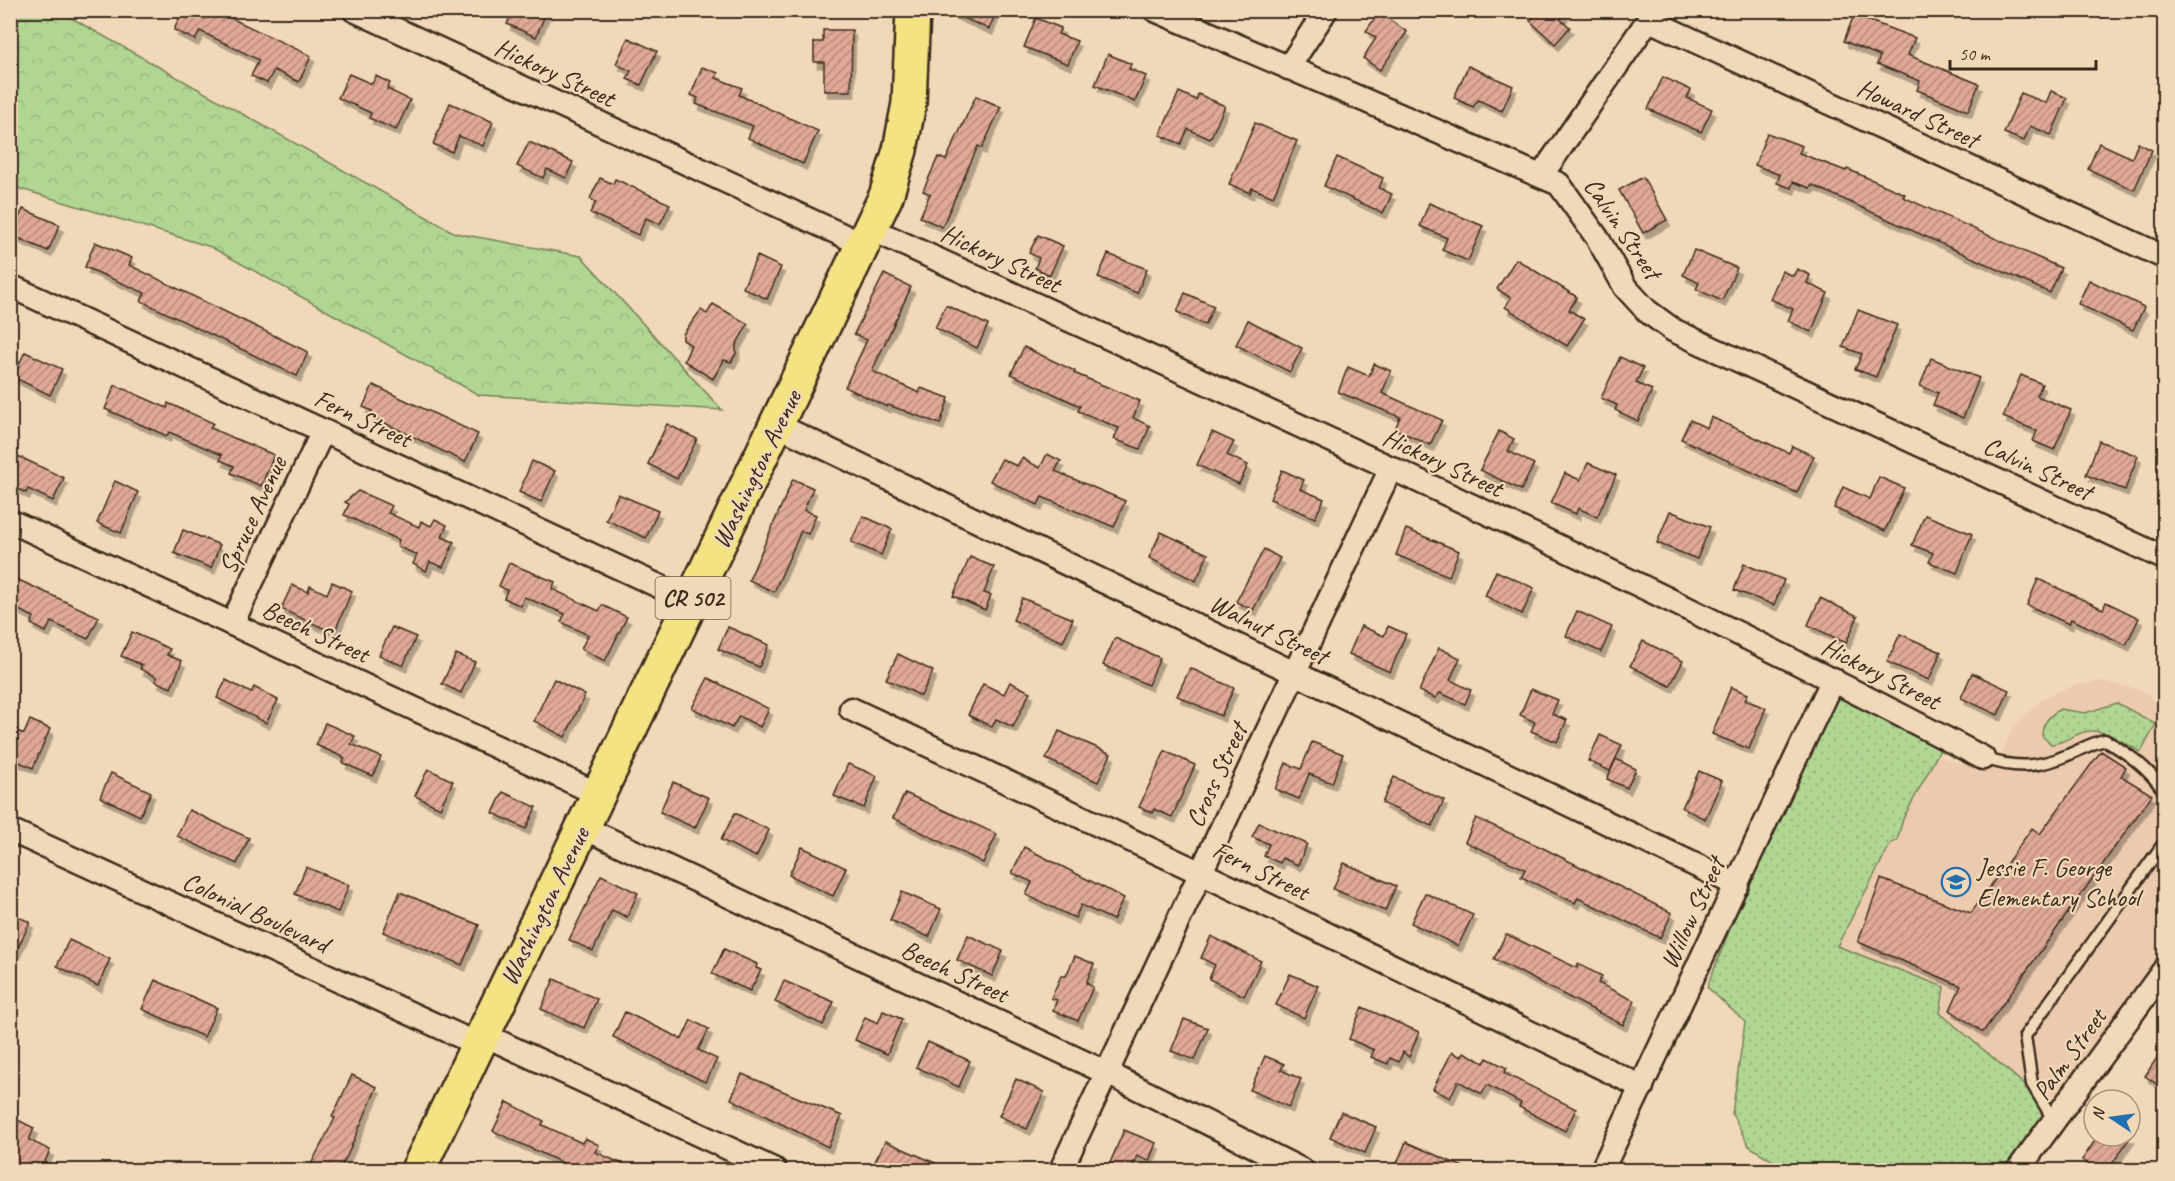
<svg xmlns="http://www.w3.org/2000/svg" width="2175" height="1181" font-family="Caveat,sans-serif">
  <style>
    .built { fill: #eccaae }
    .forest { fill: url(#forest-crowns); stroke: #768058; stroke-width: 1.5 }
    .park { fill: url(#park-dots); stroke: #768058; stroke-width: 1.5 }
    .building { fill: url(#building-hatch); stroke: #3b2a1e; stroke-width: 1.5; filter: url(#shadow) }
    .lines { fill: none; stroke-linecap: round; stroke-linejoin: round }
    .lane-casing { stroke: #3b2a1e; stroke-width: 15 }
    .street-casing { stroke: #3b2a1e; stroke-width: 27 }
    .primary-casing { stroke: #3b2a1e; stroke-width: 38 }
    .lane { stroke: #f1d8b8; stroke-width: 10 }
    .street { stroke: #f1d8b8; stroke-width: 22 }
    .primary { stroke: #f4e382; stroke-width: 33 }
    .labels { text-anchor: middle; stroke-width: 4.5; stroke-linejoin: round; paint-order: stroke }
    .shield { fill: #f1d8b8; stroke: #725e4c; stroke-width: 1.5 }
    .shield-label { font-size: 24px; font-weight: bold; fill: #3b2a1e }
    .street-label { font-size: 26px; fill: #3b2a1e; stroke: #f1d8b8 }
    .poi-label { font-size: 26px; fill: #3b2a1e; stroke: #f1d8b8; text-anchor: start }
  </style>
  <defs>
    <pattern id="forest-crowns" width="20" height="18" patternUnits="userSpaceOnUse" patternTransform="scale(1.5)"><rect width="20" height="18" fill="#b0d692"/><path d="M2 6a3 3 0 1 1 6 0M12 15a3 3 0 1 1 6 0" fill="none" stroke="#98b87d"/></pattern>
    <pattern id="park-dots" width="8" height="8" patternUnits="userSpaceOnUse" patternTransform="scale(1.5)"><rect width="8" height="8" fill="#b0d692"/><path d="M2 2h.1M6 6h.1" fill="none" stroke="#98b87d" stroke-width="1.8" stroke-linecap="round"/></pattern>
    <pattern id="building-hatch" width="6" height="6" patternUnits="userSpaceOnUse" patternTransform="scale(1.5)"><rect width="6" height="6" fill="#e0a997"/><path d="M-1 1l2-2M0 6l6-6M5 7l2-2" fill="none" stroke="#b78a7b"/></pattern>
    <filter id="shadow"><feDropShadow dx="3.5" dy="6" stdDeviation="0" flood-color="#0004"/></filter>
  </defs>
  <rect width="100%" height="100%" fill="#f1d8b8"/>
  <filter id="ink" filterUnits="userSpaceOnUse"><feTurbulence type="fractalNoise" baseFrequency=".0167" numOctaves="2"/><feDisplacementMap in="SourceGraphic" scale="12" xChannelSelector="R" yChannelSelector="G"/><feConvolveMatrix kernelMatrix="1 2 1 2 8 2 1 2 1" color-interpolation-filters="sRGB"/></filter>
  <g filter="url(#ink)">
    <path class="built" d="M2100,681L2144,691L2164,711V970L2069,1101L1787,1170L1749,1146L1732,1114L1745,1022L1707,987L1937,756L1970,767L1980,774L1998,763L2013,727L2044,698L2073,686Z"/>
    <path class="forest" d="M10,11H59L455,233L581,256L722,410L479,395L211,247L11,186Z"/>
    <g class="park">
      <path d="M1833,687L1949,733L1903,819L1897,841L1891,843L1837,946L1944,987L1940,1013L2063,1117L2011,1170H1787L1749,1146L1732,1114L1745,1022L1707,987L1783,795Z"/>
      <path d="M2117,703L2156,724L2141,752C2123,743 2102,725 2081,733C2069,737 2064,743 2051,744L2042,736C2042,723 2049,716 2060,709L2085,713Z"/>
    </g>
    <g class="building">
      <path d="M183,10H214L311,56L299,82L274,70L267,83L251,76L259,60L200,31L195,40L174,30Z"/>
      <path d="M513,10H547L536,37L507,24Z"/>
      <path d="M945,10H997L989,29Z"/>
      <path d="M1540,10H1568L1560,19L1570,27L1555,44L1530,21Z"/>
      <path d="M1379,12L1407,32L1380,70L1363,58L1376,38L1366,31Z"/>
      <path d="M1854,15L1915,38L1908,55L1979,84L1968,111L1917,90L1920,81L1877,64L1880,56L1844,41Z"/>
      <path d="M1036,18L1061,28L1058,34L1077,41L1068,64L1024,47Z"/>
      <path d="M823,30H852L851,91H824V62H814V42H823Z"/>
      <path d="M628,38L657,51L641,85L627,79L631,71L616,64Z"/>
      <path d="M1108,54L1131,64L1129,69L1146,76L1135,102L1095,85Z"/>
      <path d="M1468,66L1513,86L1502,111L1478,100L1473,107L1454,98Z"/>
      <path d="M702,67L718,73L716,78L742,88L739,95L818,131L803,164L748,138L753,126L696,104L698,98L691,95Z"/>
      <path d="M349,74L372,84L376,76L390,83L387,89L410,100L396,130L369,118L371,113L338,98Z"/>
      <path d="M1663,77L1691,90L1687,98L1712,109L1701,132L1648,109Z"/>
      <path d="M2051,91L2067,98L2051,135L2030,126L2024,141L2004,133L2021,93L2046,103Z"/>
      <path d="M1179,92L1196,100L1198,94L1225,106L1210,139L1188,129L1181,144L1160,135Z"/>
      <path d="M976,96L1001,107L982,148L978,146L942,227L920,217L930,194L923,191L938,157L946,160Z"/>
      <path d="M450,103L493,122L483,146L459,136L452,152L433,144Z"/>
      <path d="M1255,123L1297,141L1273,197L1252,188L1250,193L1229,184Z"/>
      <path d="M1767,133L1802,146L1799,153L1846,171L1847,169L1905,194L1903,197L2061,268L2050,293L1812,185L1810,188L1793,182L1791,188L1777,183L1780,175L1755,165Z"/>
      <path d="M529,142L573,162L566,178L547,169L543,178L517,166Z"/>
      <path d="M2099,143L2132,158L2138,143L2152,150L2134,190L2088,169Z"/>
      <path d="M1337,157L1383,178L1379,188L1392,194L1383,213L1324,186Z"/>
      <path d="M1643,177L1667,220L1643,233L1619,190Z"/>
      <path d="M600,178L613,184L615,179L670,204L660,224L646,218L638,235L590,213L596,202L590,199Z"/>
      <path d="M1429,203L1483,226L1468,261L1442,250L1447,238L1420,226Z"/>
      <path d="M23,209L60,225L48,251L11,235Z"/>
      <path d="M1038,235L1063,246L1050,275L1035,268L1039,258L1029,253Z"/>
      <path d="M95,242L132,258L129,265L308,352L297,376L141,301L145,293L85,267Z"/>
      <path d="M1694,250L1737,268L1722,301L1696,289L1699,283L1683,275Z"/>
      <path d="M1108,254L1147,269L1137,293L1098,277Z"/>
      <path d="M757,256L781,267L767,299L743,288Z"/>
      <path d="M1516,259L1577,297L1569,310L1584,319L1567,346L1505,307L1511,298L1497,289Z"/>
      <path d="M1797,269L1810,275L1807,283L1828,293L1811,332L1788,321L1793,309L1770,299L1782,271L1793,276Z"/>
      <path d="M884,274L911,287L872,371L919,393L921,388L949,398L940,424L888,405L887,407L845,387L867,340L854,334Z"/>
      <path d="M2089,280L2144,307L2133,330L2078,304Z"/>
      <path d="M1185,293L1214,306L1205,325L1177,312Z"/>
      <path d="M713,304L748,324L736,345V354L731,362L724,360L713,379L684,361L691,345L683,340V334L701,310L707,314Z"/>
      <path d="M946,305L988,325L977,348L935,328Z"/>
      <path d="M1858,310L1897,325L1876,377L1855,369L1862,354L1843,347Z"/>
      <path d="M1248,320L1302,348L1290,372L1236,345Z"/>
      <path d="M1024,347L1075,371L1074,373L1140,401L1133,418L1150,426L1140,449L1114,439L1119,428L1078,411L1080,406L1011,374Z"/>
      <path d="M25,352L62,369L50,395L13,377Z"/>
      <path d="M1620,357L1643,368L1636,383L1652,390L1638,421L1615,410L1617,405L1601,398Z"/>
      <path d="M1931,358L1979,378L1963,418L1933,405L1938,393L1920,386Z"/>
      <path d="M1374,364L1391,371L1382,393L1442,420L1430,445L1395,429L1400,417L1338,392L1348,367L1369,376Z"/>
      <path d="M2021,375L2042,384L2037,396L2071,410L2054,450L2033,441L2037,431L2003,417Z"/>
      <path d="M115,385L167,408L168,403L213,423L210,428L274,455L261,486L231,473L234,466L220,460L222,455L169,432L167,436L105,409Z"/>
      <path d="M373,385L478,434L465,462L370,416L372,411L363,407Z"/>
      <path d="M1711,417L1789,453L1792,446L1814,456L1797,493L1681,439L1690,420L1707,428Z"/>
      <path d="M667,424L697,439L677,479L648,464Z"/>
      <path d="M1499,431L1514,439L1508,451L1534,464L1521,490L1480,470Z"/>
      <path d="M1212,432L1234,442L1227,455L1248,465L1239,484L1197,465Z"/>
      <path d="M2099,441L2138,456L2125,490L2086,475Z"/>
      <path d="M1047,454L1061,461L1055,471L1125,501L1114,527L1042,497L1038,505L990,481L1002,459L1017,466L1022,458L1040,468Z"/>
      <path d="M18,456L64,478L53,501L28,489L26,493L10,485V471Z"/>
      <path d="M532,461L555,471L541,502L519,492Z"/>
      <path d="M1588,463L1616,475L1597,517L1578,508L1576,514L1551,503L1565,473L1580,480Z"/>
      <path d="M1282,470L1304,480L1300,489L1324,499L1315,518L1270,499Z"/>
      <path d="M1879,477L1904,488L1885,531L1834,508L1843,487L1870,499Z"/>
      <path d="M793,479L813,488L804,510L816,515L808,534L801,531L774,592L749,580Z"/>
      <path d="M115,481L138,492L121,533L97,523Z"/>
      <path d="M358,491L392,506L388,513L419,527L421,521L431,526L435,519L447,525L442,537L454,542L443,567L430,562L426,571L413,564L417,555L397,546L399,540L344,515L349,504L345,502Z"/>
      <path d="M618,494L658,511L646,538L606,520Z"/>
      <path d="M1670,511L1710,527L1697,559L1657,543Z"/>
      <path d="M1925,515L1972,534L1957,573L1929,562L1933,553L1912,545Z"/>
      <path d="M863,516L892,529L881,555L851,542Z"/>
      <path d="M1406,529L1459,551L1449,576L1396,555Z"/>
      <path d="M183,530L220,545L211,568L174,553Z"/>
      <path d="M1161,532L1208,554L1196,581L1149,558Z"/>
      <path d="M1264,549L1280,558L1253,610L1236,602Z"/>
      <path d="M970,557L994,567L984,593L991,595L985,610L953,596Z"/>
      <path d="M509,563L555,582L552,589L599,611L602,605L627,617L605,661L581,649L588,635L561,622L565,614L524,597L521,606L504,598L507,590L499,586Z"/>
      <path d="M1744,564L1784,580L1774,605L1734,590Z"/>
      <path d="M1496,571L1534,588L1522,614L1485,596Z"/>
      <path d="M10,576L99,617L88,639L51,622L46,632L31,624L34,617L10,606Z"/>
      <path d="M2038,579L2103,609L2106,602L2139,618L2126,645L2071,619L2069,624L2027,605Z"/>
      <path d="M332,582L352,591L334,633L281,609L292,585L308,592L310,586L327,594Z"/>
      <path d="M1022,598L1073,619L1063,642L1013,620Z"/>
      <path d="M1820,598L1858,616L1846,643L1808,625Z"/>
      <path d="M1577,611L1612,627L1601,652L1566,636Z"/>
      <path d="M1361,626L1384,636L1388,626L1406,634L1390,672L1349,654Z"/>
      <path d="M392,627L416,637L403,666L379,655Z"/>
      <path d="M728,627L769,645L759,667L718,649Z"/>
      <path d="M132,632L170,649L167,655L182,661L171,688L155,681L157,677L140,669L142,665L121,656Z"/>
      <path d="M1900,634L1941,652L1929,680L1887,662Z"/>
      <path d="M1115,638L1160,658L1148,685L1103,665Z"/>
      <path d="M1643,641L1683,661L1670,686L1630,666Z"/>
      <path d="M1439,648L1460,658L1450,680L1471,690L1465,704L1440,693L1435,698L1419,691Z"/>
      <path d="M456,654L475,662L461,693L442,684Z"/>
      <path d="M898,654L933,671L921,696L886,679Z"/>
      <path d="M1190,668L1234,688L1221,716L1177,696Z"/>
      <path d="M1972,673L2009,690L1998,715L1961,698Z"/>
      <path d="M708,678L769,709L760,727L739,716L732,728L692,708Z"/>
      <path d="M554,679L585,695L565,737L534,721Z"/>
      <path d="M226,680L251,693L254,687L278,700L266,723L217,698Z"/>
      <path d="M1010,682L1030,692L1013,727L996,719L992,727L968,715L983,684L1004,694Z"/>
      <path d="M1731,687L1748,694L1745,700L1766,708L1749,749L1712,734Z"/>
      <path d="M1531,689L1558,700L1552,714L1567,720L1557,742L1531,731L1535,722L1520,715Z"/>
      <path d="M30,720L50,729L33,768L10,758V728L24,734Z"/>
      <path d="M325,723L355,736L351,744L381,757L373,776L343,763L345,758L316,745Z"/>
      <path d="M1059,731L1111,754L1098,782L1046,759Z"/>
      <path d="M1600,735L1622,745L1610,771L1588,761Z"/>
      <path d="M1312,742L1343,754L1332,783L1309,774L1299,799L1275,789L1286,763L1301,769Z"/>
      <path d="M1165,751L1195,765L1172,817L1154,809L1153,813L1139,807Z"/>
      <path d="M2101,751L2126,767L2121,776L2152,795L1983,1032L1950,1010L1961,986L1858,942L1881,879L1971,913L2032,828L2040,834Z"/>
      <path d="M1616,759L1636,769L1627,788L1607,779Z"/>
      <path d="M848,764L877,776L864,808L834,796Z"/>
      <path d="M428,769L453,781L440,808L415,796Z"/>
      <path d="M1699,771L1722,781L1705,819L1682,808Z"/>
      <path d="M111,773L151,792L140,816L100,797Z"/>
      <path d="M1394,777L1444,800L1432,826L1382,803Z"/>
      <path d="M673,782L709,798L695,828L660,812Z"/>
      <path d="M503,792L536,807L526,829L493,813Z"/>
      <path d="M905,793L997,834L983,863L893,818Z"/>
      <path d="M189,810L249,838L237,864L177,836Z"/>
      <path d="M735,813L769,830L756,857L721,840Z"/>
      <path d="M1476,818L1543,848L1672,913L1660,938L1578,898L1575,903L1521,877L1525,869L1465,842Z"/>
      <path d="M1259,823L1307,844L1298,865L1282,858L1280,863L1264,856L1269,844L1252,837Z"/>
      <path d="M802,847L846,868L833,896L789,875Z"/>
      <path d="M1024,847L1124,898L1113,920L1081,905L1075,918L1026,895L1032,882L1012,873Z"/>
      <path d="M1344,863L1396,886L1385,911L1333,889Z"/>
      <path d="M306,867L349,885L338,912L295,894Z"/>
      <path d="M601,875L638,893L627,917L612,910L593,951L569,940Z"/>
      <path d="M400,892L479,925L462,965L383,932Z"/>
      <path d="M902,892L941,909L929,937L890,920Z"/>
      <path d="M1425,893L1473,915L1458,946L1411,923Z"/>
      <path d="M10,913L30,922L10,965Z"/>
      <path d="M1506,934L1577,968L1578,964L1602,976L1598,983L1635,1001L1623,1025L1494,959Z"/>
      <path d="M968,935L1003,951L992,976L957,960Z"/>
      <path d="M1211,936L1261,961L1244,996L1209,979L1215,965L1201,958Z"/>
      <path d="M69,940L110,959L98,986L57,966Z"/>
      <path d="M724,949L757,964L756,968L761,970L750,991L712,974Z"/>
      <path d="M1075,956L1094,964L1086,983L1093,987L1078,1021L1053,1010L1057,1000L1051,998L1061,976H1066Z"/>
      <path d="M1290,974L1318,986L1304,1018L1276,1005Z"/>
      <path d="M554,979L597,999L584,1028L541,1009Z"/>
      <path d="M155,980L217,1008L204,1037L142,1009Z"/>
      <path d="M784,981L834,1002L823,1025L775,1002Z"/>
      <path d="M1362,1007L1419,1032L1409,1057L1403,1052L1399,1062L1390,1058L1388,1064L1371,1057L1374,1050L1349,1039Z"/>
      <path d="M883,1011L902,1019L887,1054L855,1040L865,1017L878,1023Z"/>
      <path d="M625,1012L682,1039L691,1020L709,1029L698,1050L717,1059L705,1082L613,1037Z"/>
      <path d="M1184,1019L1208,1028L1195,1060L1171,1051Z"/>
      <path d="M928,1042L970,1061L959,1087L916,1067Z"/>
      <path d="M2164,1047V1089L2145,1076Z"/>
      <path d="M1452,1052L1461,1057L1464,1052L1484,1063L1487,1058L1507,1068L1504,1073L1576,1109L1565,1131L1519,1107L1521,1103L1487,1085L1482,1094L1458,1081L1450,1098L1433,1089Z"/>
      <path d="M1265,1056L1284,1064L1281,1070L1301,1079L1289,1107L1250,1090Z"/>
      <path d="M742,1074L842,1116L828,1147L731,1099Z"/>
      <path d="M352,1075L377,1087L347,1156L339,1170H308L335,1118L332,1117Z"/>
      <path d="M1016,1079L1044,1092L1027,1129L999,1116Z"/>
      <path d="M507,1102L544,1121L542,1125L582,1143L585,1138L599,1145L595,1152L637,1170H578L493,1131Z"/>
      <path d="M1341,1112L1376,1127L1365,1153L1330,1137Z"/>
      <path d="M16,1119L34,1128L29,1140L50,1150L41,1170H33L10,1160V1131Z"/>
      <path d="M1124,1130L1156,1143L1149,1161L1137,1156L1131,1170H1107Z"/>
      <path d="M2098,1136H2131L2108,1170H2098L2082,1160Z"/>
      <path d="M885,1141L951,1170H871Z"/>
      <path d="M1406,1142L1470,1170H1394Z"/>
    </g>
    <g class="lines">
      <g class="lane-casing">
        <g id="lane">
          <path d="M1983,758C2015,769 2039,768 2070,754C2083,749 2091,743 2105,740C2129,754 2148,768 2164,791"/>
          <path d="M2054,1121L2032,1084L2025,1036L2164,843"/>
        </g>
      </g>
      <g class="street-casing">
        <g id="street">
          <path d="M354,10L864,245"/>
          <path d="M1155,10L1559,184L1598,239L1625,287L1647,311L1673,330L2164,558"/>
          <path d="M1649,20L2164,257"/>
          <path d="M1288,68L1326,10"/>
          <path d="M1541,176L1655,10"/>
          <path d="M871,229C1244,401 1620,567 1983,758"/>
          <path d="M10,286L691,601"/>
          <path d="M777,425L1737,885"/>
          <path d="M10,521L598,794"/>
          <path d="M232,624L323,431"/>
          <path d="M851,709L1201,873L1642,1087"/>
          <path d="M582,827L1107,1073L1302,1170"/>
          <path d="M10,830L477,1044"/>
          <path d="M482,1034L775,1170"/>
          <path d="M1061,1170L1391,468"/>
          <path d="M1602,1170L1833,679"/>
          <path d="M2018,1170L2164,970"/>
        </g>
      </g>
      <g class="primary-casing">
        <path id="primary" d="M418,1170L886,196L900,150L909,103L913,10"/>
      </g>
      <use href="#lane" class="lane"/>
      <use href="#street" class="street"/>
      <use href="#primary" class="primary"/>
    </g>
  </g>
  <defs>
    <g id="school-ring" transform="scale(1.5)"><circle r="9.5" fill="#f1d8b8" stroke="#1f6fb2" stroke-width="1.5"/><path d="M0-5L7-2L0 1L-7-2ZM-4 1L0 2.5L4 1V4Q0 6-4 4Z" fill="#1f6fb2"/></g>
  </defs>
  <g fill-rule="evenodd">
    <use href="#school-ring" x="1956" y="882"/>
  </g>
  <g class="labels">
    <rect class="shield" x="655.5" y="577" width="75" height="42" rx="4.5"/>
    <g class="shield-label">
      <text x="693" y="606">CR 502</text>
    </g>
    <g class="street-label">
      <text transform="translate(555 72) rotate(25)" y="9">Hickory Street</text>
      <text transform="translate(1918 113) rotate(25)" y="9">Howard Street</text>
      <text transform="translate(1623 228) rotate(56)" y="9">Calvin Street</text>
      <text transform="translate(1001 258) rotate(25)" y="9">Hickory Street</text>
      <text transform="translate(363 418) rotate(25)" y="9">Fern Street</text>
      <text transform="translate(1443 462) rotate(25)" y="9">Hickory Street</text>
      <text transform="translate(2038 468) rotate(25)" y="9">Calvin Street</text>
      <text transform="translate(756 469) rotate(-64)" y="9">Washington Avenue</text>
      <text transform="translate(252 515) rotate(-65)" y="9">Spruce Avenue</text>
      <text transform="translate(1269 629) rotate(26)" y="9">Walnut Street</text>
      <text transform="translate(316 631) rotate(25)" y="9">Beech Street</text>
      <text transform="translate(1881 673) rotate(27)" y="9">Hickory Street</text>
      <text transform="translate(1216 775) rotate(-65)" y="9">Cross Street</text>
      <text transform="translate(1261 870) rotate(26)" y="9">Fern Street</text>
      <text transform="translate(544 906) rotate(-64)" y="9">Washington Avenue</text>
      <text transform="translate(256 912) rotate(25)" y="9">Colonial Boulevard</text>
      <text transform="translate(1692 913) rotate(-65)" y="9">Willow Street</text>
      <text transform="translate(955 971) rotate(25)" y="9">Beech Street</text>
      <text transform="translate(2069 1054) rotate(-54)" y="9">Palm Street</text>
    </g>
    <g class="poi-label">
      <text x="1977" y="876">Jessie F. George<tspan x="1977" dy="30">Elementary School</tspan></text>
    </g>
  </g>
  <rect width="2175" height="1181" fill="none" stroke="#f1d8b8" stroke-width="36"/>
  <rect x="18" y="18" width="2139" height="1145" fill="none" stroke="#3b2a1e" stroke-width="2" filter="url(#ink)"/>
  <g transform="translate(2112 1118) rotate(283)"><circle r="28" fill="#f1d8b8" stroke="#a8927a" stroke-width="1.5"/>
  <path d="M0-4.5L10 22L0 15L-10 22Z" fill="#1f6fb2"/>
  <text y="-9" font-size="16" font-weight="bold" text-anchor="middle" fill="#3b2a1e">N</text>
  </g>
  <path d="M1950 60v9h146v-9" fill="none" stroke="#3b2a1e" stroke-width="3"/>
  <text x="1959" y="60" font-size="18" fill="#3b2a1e" stroke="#f1d8b8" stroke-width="4.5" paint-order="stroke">50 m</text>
</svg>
